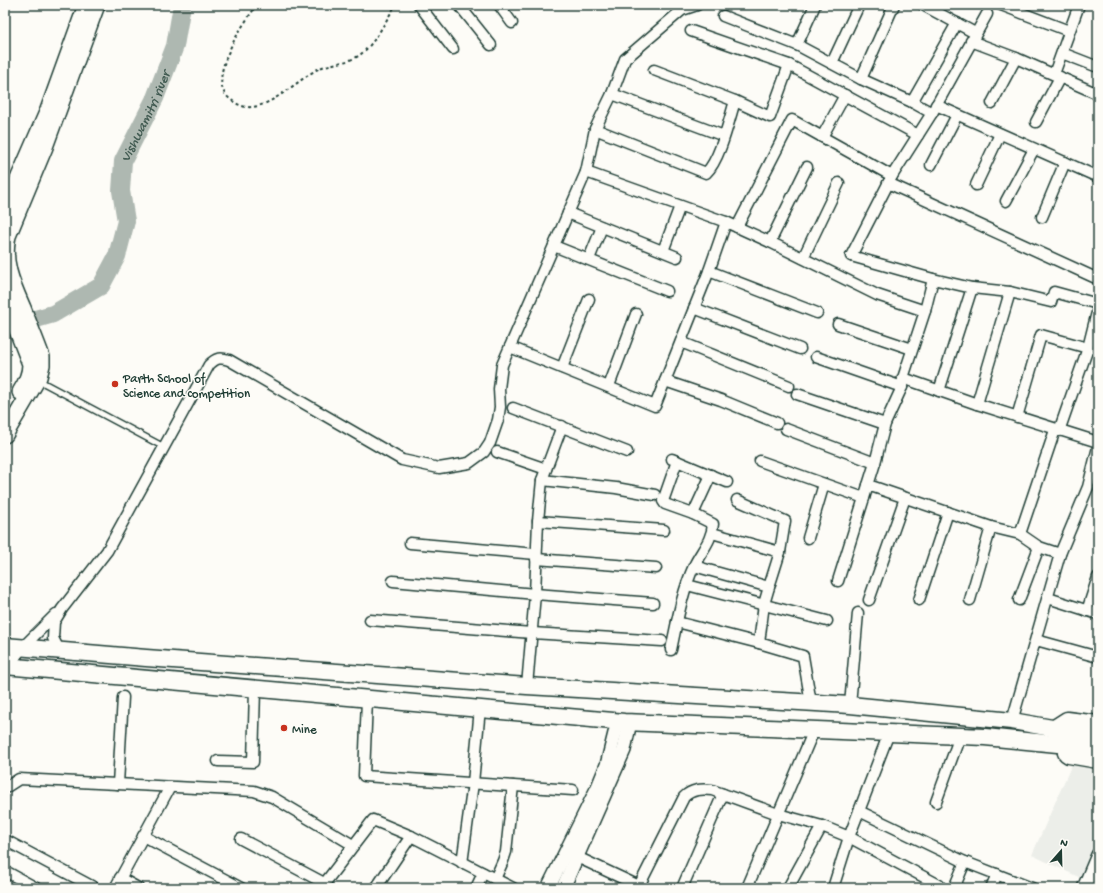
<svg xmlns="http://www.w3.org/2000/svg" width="1103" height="893" font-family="'Gochi Hand',sans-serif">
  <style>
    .built { fill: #eceee9 }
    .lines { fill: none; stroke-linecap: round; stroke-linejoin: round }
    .river { stroke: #aeb8b1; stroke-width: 18 }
    .service-casing { stroke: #1f3d34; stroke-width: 8 }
    .minor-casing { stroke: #1f3d34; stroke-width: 13 }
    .tertiary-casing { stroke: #1f3d34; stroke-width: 16 }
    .secondary-casing { stroke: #1f3d34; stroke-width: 18 }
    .primary-casing { stroke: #1f3d34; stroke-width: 19 }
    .path { stroke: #1f3d34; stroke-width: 2; stroke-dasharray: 3 3; stroke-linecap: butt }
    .service { stroke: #fdfcf7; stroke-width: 5 }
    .minor { stroke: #fdfcf7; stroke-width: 10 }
    .tertiary { stroke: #fdfcf7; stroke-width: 13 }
    .secondary { stroke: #fdfcf7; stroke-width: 15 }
    .primary { stroke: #fdfcf7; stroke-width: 16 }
    .poi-dot { fill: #c8321e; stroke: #fdfcf7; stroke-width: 1.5 }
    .labels { text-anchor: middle; stroke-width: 3; stroke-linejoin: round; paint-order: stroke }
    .poi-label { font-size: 13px; fill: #1f3d34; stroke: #fdfcf7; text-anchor: start }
    .water-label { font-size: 14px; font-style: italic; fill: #435c53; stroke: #fdfcf7 }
  </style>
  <rect width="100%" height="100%" fill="#fdfcf7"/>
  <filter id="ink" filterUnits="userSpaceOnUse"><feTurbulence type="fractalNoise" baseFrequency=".025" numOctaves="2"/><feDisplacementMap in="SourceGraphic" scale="8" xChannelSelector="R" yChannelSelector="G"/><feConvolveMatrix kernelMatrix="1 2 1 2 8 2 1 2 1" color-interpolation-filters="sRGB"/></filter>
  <g filter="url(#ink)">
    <path class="built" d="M1072,764L1098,768V854L1087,881L1032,855Z"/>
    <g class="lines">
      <path class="river" id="s1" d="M5,328L53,314L101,286L117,256L126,221L121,191L123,161L155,98L175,46L182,5"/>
      <g class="service-casing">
        <path id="service" d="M38,380L164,447"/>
      </g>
      <g class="minor-casing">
        <g id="minor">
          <path d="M419,5L453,49"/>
          <path d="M459,5L491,45"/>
          <path d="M499,5L512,23"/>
          <path d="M923,5L975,33"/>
          <path d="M1001,5L1069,31"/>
          <path d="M987,14L932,113L892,176L851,256L933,279L972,288L1010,292L1051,302L1054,292L1098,304"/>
          <path d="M723,16L797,45L861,79L912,102L932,113"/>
          <path d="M691,31L789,65L918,135"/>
          <path d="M971,41L1016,58L1098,94"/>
          <path d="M797,45L815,5"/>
          <path d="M1062,53L1098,67"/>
          <path d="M832,63L859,5"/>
          <path d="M654,70L735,101L770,117L789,65"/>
          <path d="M1054,74L1079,5"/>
          <path d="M861,79L894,5"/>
          <path d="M612,94L724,136"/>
          <path d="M912,102L957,23"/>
          <path d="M992,103L1016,58"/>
          <path d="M936,105L1098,177"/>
          <path d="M1036,122L1060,77"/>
          <path d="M595,129L706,173C720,160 729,120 735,101"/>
          <path d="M822,137L845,95"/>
          <path d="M931,165L957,115"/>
          <path d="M586,172L726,222L770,242L877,295L925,311"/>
          <path d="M888,183L1098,279"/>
          <path d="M976,185L1000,134"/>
          <path d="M1006,201L1034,149"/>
          <path d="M568,213L677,257"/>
          <path d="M1042,217L1065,162"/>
          <path d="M737,227L792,120L892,176"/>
          <path d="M770,242L807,167"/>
          <path d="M554,246L667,291"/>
          <path d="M663,251L680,206"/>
          <path d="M803,258L839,183"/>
          <path d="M589,259L602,227"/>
          <path d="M709,271L817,313"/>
          <path d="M694,308L800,349"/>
          <path d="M838,324L912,349"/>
          <path d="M681,342L789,386"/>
          <path d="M510,347L655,406L709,271L726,222"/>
          <path d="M816,357L902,387"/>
          <path d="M562,368L589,299"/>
          <path d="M903,378L977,404L1098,442"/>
          <path d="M665,381L721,400L777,423"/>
          <path d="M609,386L636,314"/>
          <path d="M939,391L972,288"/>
          <path d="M797,394L885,424"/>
          <path d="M977,404L1010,292"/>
          <path d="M513,408L627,452"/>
          <path d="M1017,417L1041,335L1088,348"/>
          <path d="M786,429L875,463"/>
          <path d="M1059,431L1088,348L1098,308"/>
          <path d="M497,452L546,469"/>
          <path d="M672,459L727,482"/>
          <path d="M677,461L663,501L665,504L693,514"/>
          <path d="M760,461L864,498"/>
          <path d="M542,480L616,488L655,495"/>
          <path d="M868,485L991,527L1020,534L1039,547L1060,554"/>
          <path d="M737,500L785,521L780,552L769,587L764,604L759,643"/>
          <path d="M538,521L664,530"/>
          <path d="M712,533L780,552"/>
          <path d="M1020,534L1055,430"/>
          <path d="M808,538L824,484"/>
          <path d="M410,543L536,554"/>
          <path d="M536,559L656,568"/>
          <path d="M694,566L769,587"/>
          <path d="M393,581L535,594L653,603"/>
          <path d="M838,581L875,463L885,424L902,387L903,378L925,311L933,279"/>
          <path d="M687,585L827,621"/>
          <path d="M1048,598L1098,614"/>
          <path d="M869,600L905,498"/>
          <path d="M919,600L948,512"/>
          <path d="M970,600L991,527"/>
          <path d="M1019,600L1039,547"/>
          <path d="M1087,611L1098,577"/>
          <path d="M370,620L532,633L662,641"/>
          <path d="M677,622L759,643L803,656L811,703"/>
          <path d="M1036,640L1098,657"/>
          <path d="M59,650L53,638L54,622L62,609L107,551L209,365C216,358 220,357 229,360L402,460L439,468L469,463L484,452L490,443L498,420L500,407L499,389L502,365L586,172L595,129L612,94L625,59L682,10L697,5"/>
          <path d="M671,650C677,622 682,592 694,566C701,551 712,541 713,524L693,514L711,475"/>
          <path d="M8,666L23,647L56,614"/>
          <path d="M527,686L535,594L538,521L542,480L562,426"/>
          <path d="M367,699L364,776L573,790"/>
          <path d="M850,705L858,613"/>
          <path d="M1012,721L1060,554L1088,487L1098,447"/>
          <path d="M218,761L253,762L255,689"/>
          <path d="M118,784L123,697"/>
          <path d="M5,788L19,779L254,791L272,797L353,845"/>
          <path d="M936,802L960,736"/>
          <path d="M859,811L965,862L1032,888"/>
          <path d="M143,836L241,888"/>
          <path d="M241,839L324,883"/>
          <path d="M5,840L95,888"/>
          <path d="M577,857L639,886"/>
          <path d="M462,863L473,783L480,708"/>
          <path d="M5,871L36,888"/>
          <path d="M120,878L138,888"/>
          <path d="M495,879L503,861L506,852L513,786"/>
          <path d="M115,888L170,787"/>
          <path d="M321,888L373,820L411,836L513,888"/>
          <path d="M376,888L411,836"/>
          <path d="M476,888L483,873"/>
          <path d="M638,888L684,797C692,789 701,789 712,790L778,814L822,826"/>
          <path d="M682,888L723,794"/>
          <path d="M747,888L814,730"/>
          <path d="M788,888L822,826L849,837L939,885"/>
          <path d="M833,888L849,837L889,733"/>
          <path d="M954,888L965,862"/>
          <path d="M991,888L997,874"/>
        </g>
      </g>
      <g class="tertiary-casing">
        <g id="tertiary">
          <path d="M548,888L598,787L607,765L618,721"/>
          <path d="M563,888L624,750L630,722"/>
          <path d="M1084,888L1098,855"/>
        </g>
      </g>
      <g class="secondary-casing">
        <g id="secondary">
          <path d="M5,209L48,110L86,5"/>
          <path d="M5,300L30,364C30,374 26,383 20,392"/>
          <path d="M5,435L39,377L42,365V357C36,340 29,324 23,308C13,285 2,262 8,236L45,147L97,5"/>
        </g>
      </g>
      <g class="primary-casing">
        <g id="primary">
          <path d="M5,646L146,658L527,686L850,705L1012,721L1098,736"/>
          <path d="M5,666L624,722L985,737L1098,748"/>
          <path d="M1053,729L1067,720L1098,724"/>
          <path d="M1066,753L1069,755L1098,760"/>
        </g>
      </g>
      <path class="path" d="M257,5C243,24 204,80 230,99C236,104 244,108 252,107C274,105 299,79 318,69C331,62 349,64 361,54C376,42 385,21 396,5"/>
      <use href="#service" class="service"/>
      <use href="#minor" class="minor"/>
      <use href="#tertiary" class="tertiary"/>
      <use href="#secondary" class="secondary"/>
      <use href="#primary" class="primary"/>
    </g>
  </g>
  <g class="poi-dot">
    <circle cx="115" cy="384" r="4"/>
    <circle cx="284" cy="728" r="4"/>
  </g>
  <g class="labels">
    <g class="poi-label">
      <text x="123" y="382">Parth School of<tspan x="123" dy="15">Science and competition</tspan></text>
      <text x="292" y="733">Mine</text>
    </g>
    <g class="water-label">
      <text dy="5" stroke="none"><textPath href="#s1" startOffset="286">Vishwamitri river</textPath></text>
    </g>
  </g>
  <rect width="1103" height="893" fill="none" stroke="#fdfcf7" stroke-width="20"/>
  <rect x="10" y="10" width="1083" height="873" fill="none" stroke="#1f3d34" stroke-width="1.5" filter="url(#ink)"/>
  <g transform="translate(1061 851) rotate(20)" stroke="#fdfcf7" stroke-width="3" paint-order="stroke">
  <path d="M0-3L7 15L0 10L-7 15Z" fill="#1f3d34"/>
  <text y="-6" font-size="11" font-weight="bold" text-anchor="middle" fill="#1f3d34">N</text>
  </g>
</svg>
